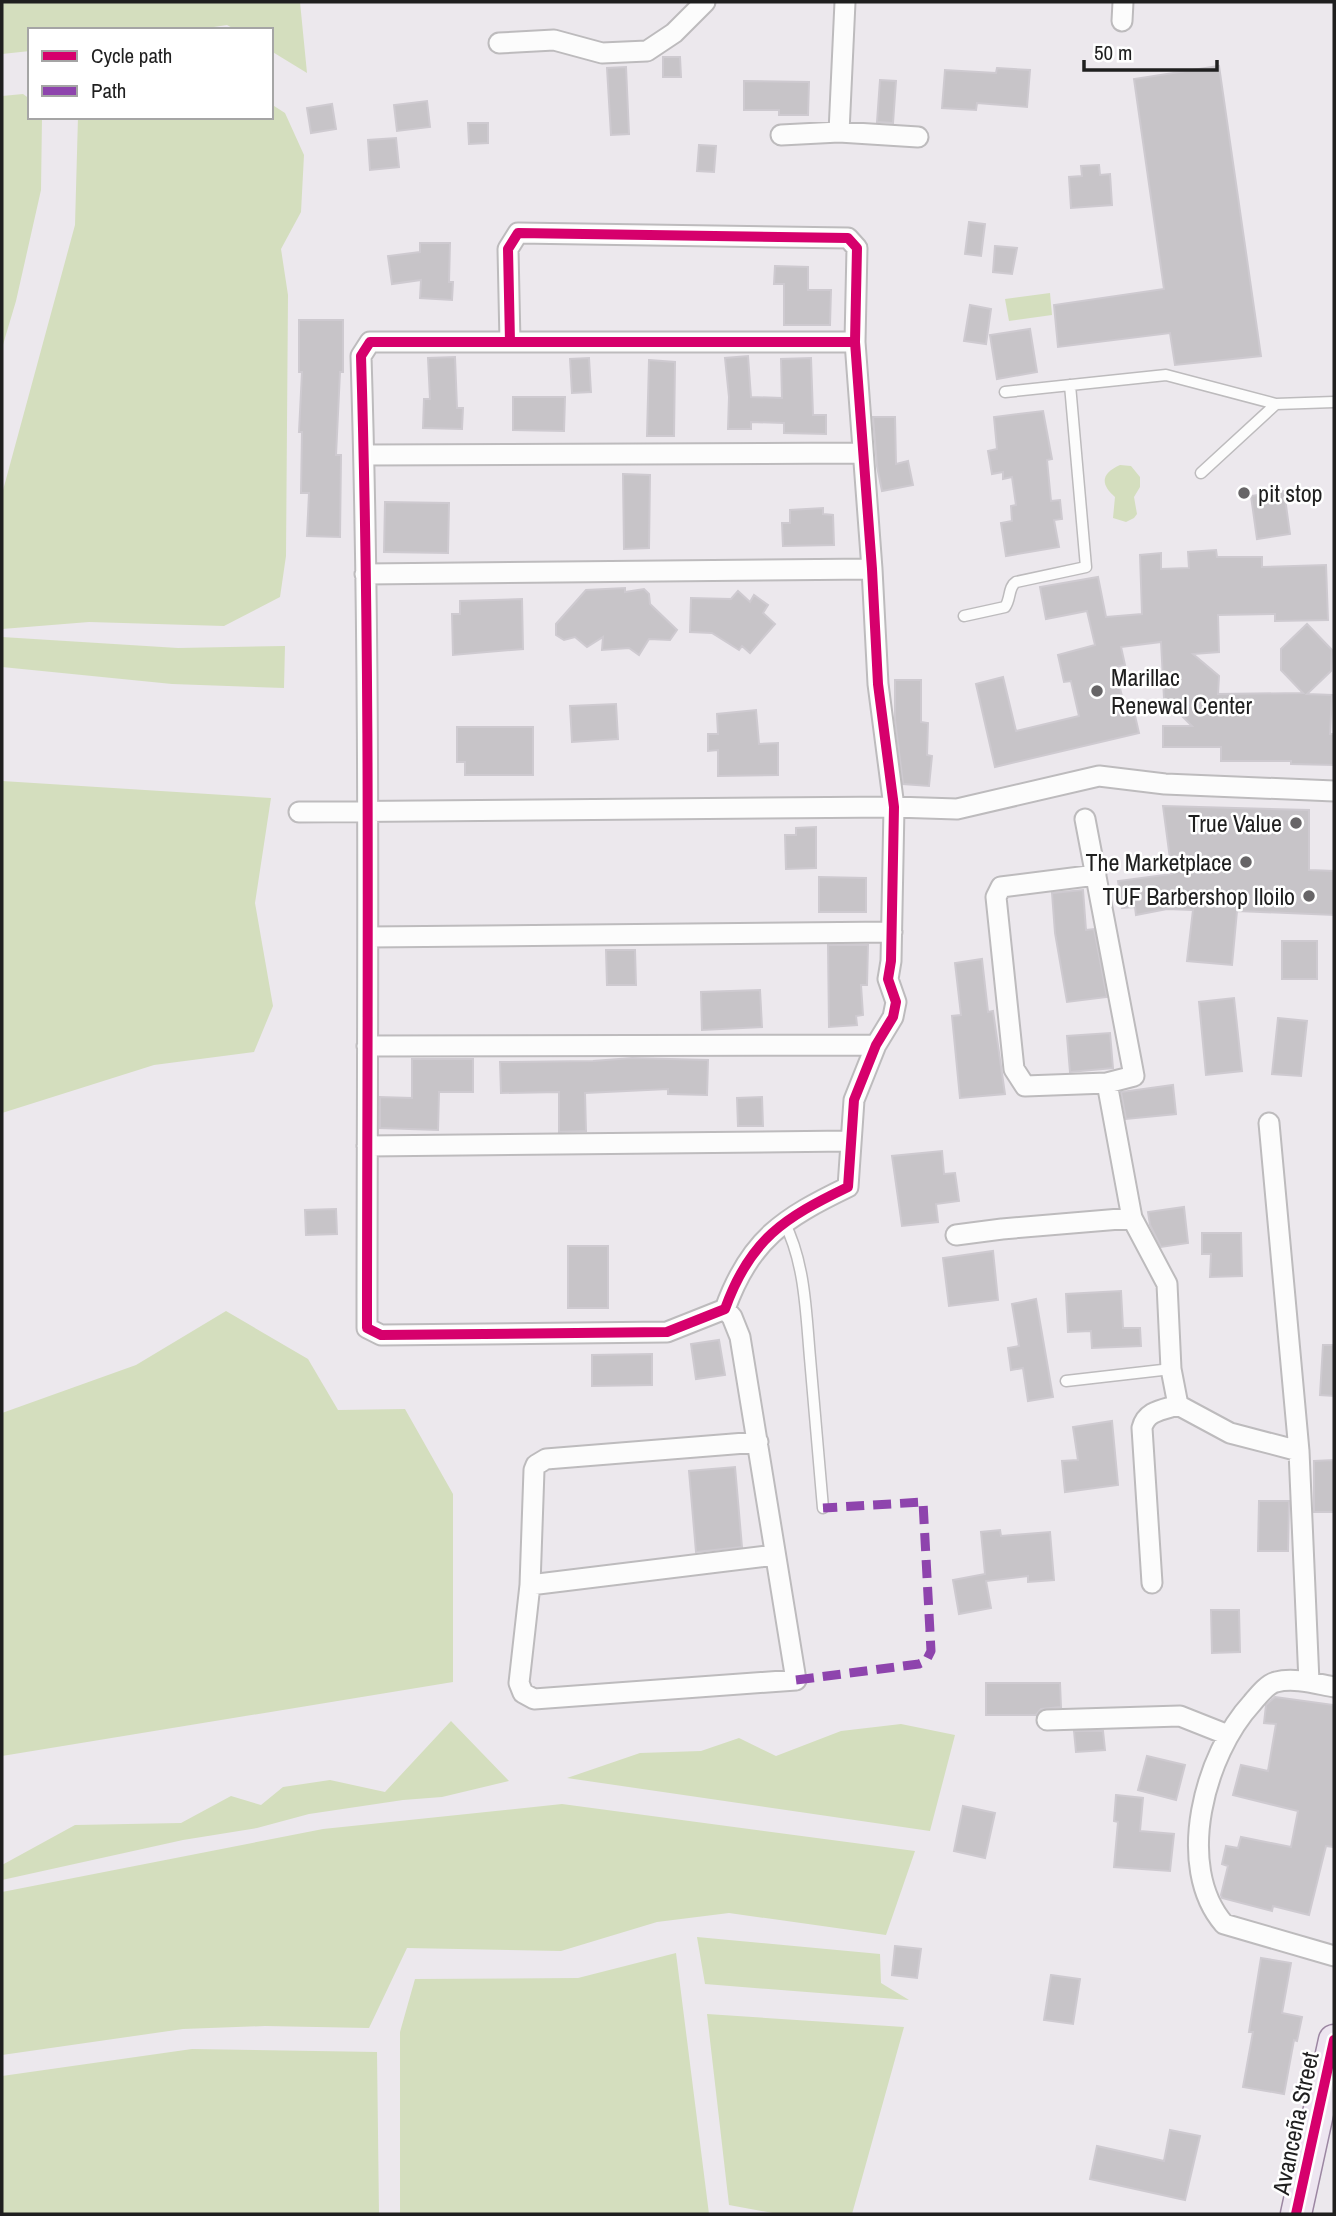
<svg xmlns="http://www.w3.org/2000/svg" width="1336" height="2216" font-family="'Archivo Narrow',sans-serif">
	<style>
		.water { fill: #d4debe }
		.building { fill: #c7c4c8; stroke: #cecad0; stroke-width: 2 }
		.lines { fill: none; stroke-linecap: round; stroke-linejoin: round }
		.service-casing { stroke: #bdbbbd; stroke-width: 13 }
		.minor-casing { stroke: #bdbbbd; stroke-width: 23 }
		.primary-casing { stroke: #9c86a2; stroke-width: 33 }
		.service { stroke: #fcfcfc; stroke-width: 10 }
		.minor { stroke: #fcfcfc; stroke-width: 19 }
		.primary { stroke: #ede5f0; stroke-width: 30 }
		.quiet { stroke: #8e44ad; stroke-width: 9; stroke-dasharray: 18 9; stroke-linecap: butt }
		.cycleway-casing { stroke: #fff; stroke-width: 15 }
		.cycleway { stroke: #d6006c; stroke-width: 10 }
		.poi-dot { fill: #676567; stroke: #fff; stroke-width: 2.5 }
		.labels { text-anchor: middle; dominant-baseline: central; stroke-width: 5; stroke-linejoin: round; paint-order: stroke }
		.poi-label { font-size: 24px; fill: #1f1f1f; stroke: #fff; text-anchor: end }
		.street-label { font-size: 24px; fill: #1f1f1f; stroke: #fff }
	</style>
	<rect width="100%" height="100%" fill="#ece8ed"/>
	<path class="water" d="M 2,2 L 300,2 L 307,73 L 271,51 L 271,30 L 236,30 L 227,25 L 194,30 L 30,30 L 30,51 L 2,54 Z
		M 23,94 L 30,99 L 30,117 L 42,117 L 41,190 L 16,301 L 2,348 L 2,96 Z
		M 271,104 L 285,113 L 304,155 L 301,212 L 281,249 L 288,295 L 286,556 L 280,597 L 224,626 L 89,622 L 2,629 L 2,494 L 75,225 L 78,117 L 271,117 Z
		M 1050,293 L 1052,315 L 1009,321 L 1005,299 Z
		M 1120,465 L 1131,466 L 1140,477 L 1140,487 L 1134,497 L 1137,514 L 1134,518 L 1126,522 L 1113,518 L 1115,497 C 1101,485 1100,474 1120,465 Z
		M 2,637 L 178,648 L 285,646 L 284,688 L 172,684 L 2,667 Z
		M 2,781 L 271,798 L 255,903 L 273,1006 L 254,1052 L 154,1065 L 2,1113 Z
		M 226,1311 L 308,1359 L 338,1410 L 405,1409 L 453,1494 L 453,1682 L 2,1756 L 2,1413 L 136,1365 Z
		M 451,1721 L 509,1781 L 442,1797 L 403,1800 L 309,1814 L 257,1828 L 183,1840 L 2,1880 L 2,1865 L 75,1825 L 181,1823 L 231,1796 L 261,1805 L 283,1787 L 330,1780 L 385,1792 Z
		M 901,1724 L 955,1735 L 930,1831 L 567,1778 L 640,1753 L 701,1751 L 739,1738 L 776,1756 L 841,1731 Z
		M 562,1804 L 915,1851 L 886,1935 L 729,1913 L 657,1922 L 561,1951 L 407,1948 L 369,2028 L 265,2026 L 183,2029 L 2,2055 L 2,1892 L 323,1829 Z
		M 697,1937 L 880,1954 L 881,1983 L 909,2000 L 705,1984 Z
		M 676,1953 L 709,2214 L 400,2214 L 400,2032 L 415,1979 L 578,1978 Z
		M 707,2014 L 904,2027 L 852,2214 L 778,2214 L 729,2205 Z
		M 192,2049 L 377,2052 L 379,2214 L 2,2214 L 2,2076 Z"/>
	<path class="building" d="M 663,57 L 680,57 L 681,77 L 663,77 Z
		M 1219,66 L 1261,356 L 1175,365 L 1170,333 L 1058,347 L 1054,305 L 1164,289 L 1134,79 Z
		M 626,67 L 629,134 L 611,135 L 607,68 Z
		M 997,68 L 1030,70 L 1027,107 L 977,103 L 976,110 L 942,108 L 945,70 L 996,73 Z
		M 880,80 L 896,81 L 893,123 L 877,122 Z
		M 744,81 L 809,82 L 808,115 L 779,115 L 779,110 L 744,110 Z
		M 427,101 L 430,127 L 397,131 L 394,105 Z
		M 332,104 L 336,129 L 311,133 L 307,108 Z
		M 468,123 L 488,123 L 488,143 L 469,144 Z
		M 396,138 L 399,167 L 370,170 L 368,140 Z
		M 699,145 L 716,146 L 714,172 L 697,171 Z
		M 1099,165 L 1100,175 L 1110,174 L 1112,205 L 1071,208 L 1069,177 L 1082,176 L 1081,166 Z
		M 969,222 L 985,224 L 981,256 L 965,254 Z
		M 420,243 L 450,243 L 449,282 L 453,282 L 452,300 L 420,298 L 421,280 L 392,284 L 388,256 L 420,252 Z
		M 995,246 L 1017,248 L 1012,274 L 993,272 Z
		M 775,266 L 808,267 L 808,290 L 831,290 L 830,325 L 784,325 L 784,284 L 774,284 Z
		M 970,305 L 991,309 L 986,344 L 964,341 Z
		M 299,320 L 343,320 L 343,372 L 340,372 L 336,455 L 341,455 L 340,537 L 307,536 L 309,493 L 301,493 L 302,432 L 299,432 L 302,372 L 299,372 Z
		M 1030,329 L 1037,372 L 997,379 L 990,335 Z
		M 748,356 L 751,397 L 782,398 L 781,359 L 811,358 L 813,415 L 826,415 L 826,434 L 784,433 L 784,423 L 751,422 L 751,429 L 728,429 L 729,397 L 725,358 Z
		M 455,357 L 457,408 L 463,408 L 462,429 L 423,428 L 424,399 L 430,399 L 428,358 Z
		M 589,358 L 591,392 L 572,393 L 570,359 Z
		M 649,360 L 675,362 L 674,436 L 647,436 Z
		M 513,397 L 565,397 L 564,431 L 513,430 Z
		M 1043,411 L 1052,459 L 1047,460 L 1051,501 L 1060,500 L 1062,519 L 1054,520 L 1059,547 L 1006,556 L 1001,523 L 1012,521 L 1011,506 L 1016,505 L 1012,477 L 1003,479 L 1003,472 L 992,474 L 988,451 L 997,449 L 994,417 Z
		M 873,417 L 895,417 L 896,464 L 908,461 L 913,485 L 882,491 L 877,466 Z
		M 623,474 L 650,475 L 649,548 L 624,549 Z
		M 1284,491 L 1290,534 L 1257,539 L 1251,496 Z
		M 385,502 L 449,503 L 448,553 L 384,552 Z
		M 823,508 L 823,514 L 833,515 L 834,545 L 783,546 L 782,523 L 790,523 L 790,510 Z
		M 1216,550 L 1217,557 L 1262,557 L 1262,567 L 1326,565 L 1328,620 L 1275,621 L 1275,614 L 1218,615 L 1219,652 L 1193,654 L 1219,676 L 1218,694 L 1303,693 L 1281,670 L 1281,649 L 1307,624 L 1332,650 L 1331,671 L 1307,694 L 1332,695 L 1330,734 L 1334,734 L 1334,765 L 1291,764 L 1291,761 L 1221,761 L 1221,747 L 1163,747 L 1163,726 L 1192,726 L 1164,698 L 1161,642 L 1121,647 L 1125,665 L 1115,667 L 1125,709 L 1133,707 L 1139,733 L 995,767 L 976,684 L 1003,677 L 1016,731 L 1079,716 L 1071,681 L 1064,682 L 1058,655 L 1095,645 L 1087,611 L 1046,619 L 1040,587 L 1098,577 L 1106,617 L 1142,614 L 1140,555 L 1161,553 L 1161,569 L 1189,568 L 1188,552 Z
		M 625,588 L 625,592 L 644,589 L 649,594 L 650,604 L 677,630 L 670,640 L 649,639 L 639,655 L 629,648 L 602,650 L 603,637 L 587,647 L 575,637 L 564,640 L 556,635 L 556,624 L 586,590 Z
		M 738,591 L 750,602 L 754,595 L 768,605 L 763,613 L 775,624 L 750,653 L 742,646 L 739,650 L 712,633 L 690,632 L 691,598 L 731,599 Z
		M 522,599 L 523,649 L 453,655 L 452,614 L 460,614 L 460,601 Z
		M 895,680 L 921,680 L 921,722 L 928,723 L 927,755 L 932,756 L 929,786 L 903,784 L 895,720 Z
		M 616,704 L 618,739 L 572,742 L 570,706 Z
		M 756,710 L 759,744 L 778,743 L 778,775 L 718,776 L 718,750 L 708,751 L 708,734 L 718,734 L 717,714 Z
		M 457,727 L 533,727 L 533,775 L 465,775 L 465,762 L 457,762 Z
		M 1163,806 L 1309,810 L 1309,870 L 1334,871 L 1334,915 L 1237,911 L 1232,965 L 1187,961 L 1193,910 L 1167,909 L 1136,915 L 1135,907 L 1122,908 L 1118,881 L 1172,874 Z
		M 816,827 L 816,868 L 786,869 L 785,835 L 796,835 L 796,828 Z
		M 819,877 L 866,878 L 866,912 L 819,912 Z
		M 1083,890 L 1086,930 L 1094,929 L 1107,997 L 1067,1002 L 1055,933 L 1052,893 Z
		M 1282,941 L 1317,941 L 1317,979 L 1282,979 Z
		M 828,945 L 868,945 L 867,985 L 861,985 L 863,1015 L 856,1016 L 857,1025 L 829,1027 Z
		M 606,950 L 635,950 L 636,985 L 607,985 Z
		M 982,959 L 988,1012 L 993,1011 L 1005,1094 L 960,1098 L 952,1016 L 961,1015 L 955,963 Z
		M 760,990 L 762,1027 L 702,1030 L 701,992 Z
		M 1234,998 L 1242,1071 L 1206,1075 L 1199,1002 Z
		M 1278,1018 L 1307,1021 L 1301,1076 L 1272,1074 Z
		M 1110,1033 L 1113,1068 L 1070,1072 L 1067,1036 Z
		M 632,1058 L 708,1060 L 707,1095 L 668,1094 L 668,1089 L 585,1093 L 586,1131 L 559,1132 L 559,1092 L 501,1093 L 500,1062 L 593,1061 Z
		M 412,1059 L 473,1059 L 473,1092 L 439,1092 L 438,1130 L 380,1128 L 380,1097 L 412,1098 Z
		M 1173,1085 L 1176,1114 L 1126,1119 L 1121,1092 Z
		M 762,1097 L 763,1126 L 738,1126 L 737,1098 Z
		M 942,1151 L 944,1174 L 955,1173 L 959,1201 L 936,1204 L 938,1222 L 902,1226 L 892,1156 Z
		M 1184,1207 L 1188,1243 L 1161,1247 L 1150,1225 L 1148,1212 Z
		M 336,1209 L 337,1234 L 306,1235 L 305,1210 Z
		M 1202,1233 L 1241,1233 L 1242,1276 L 1210,1277 L 1211,1254 L 1202,1254 Z
		M 568,1246 L 608,1246 L 608,1308 L 568,1308 Z
		M 993,1251 L 998,1300 L 949,1306 L 943,1258 Z
		M 1121,1291 L 1123,1328 L 1140,1328 L 1141,1346 L 1092,1348 L 1091,1331 L 1068,1332 L 1066,1294 Z
		M 1036,1299 L 1053,1397 L 1028,1401 L 1023,1368 L 1011,1370 L 1008,1348 L 1019,1346 L 1012,1304 Z
		M 719,1340 L 725,1375 L 696,1379 L 691,1344 Z
		M 1323,1345 L 1334,1345 L 1334,1396 L 1320,1395 Z
		M 652,1354 L 652,1385 L 592,1386 L 592,1355 Z
		M 1112,1421 L 1118,1485 L 1065,1492 L 1062,1461 L 1078,1460 L 1073,1427 Z
		M 1334,1460 L 1334,1512 L 1314,1512 L 1314,1461 Z
		M 735,1467 L 742,1547 L 696,1552 L 689,1471 Z
		M 1259,1501 L 1289,1501 L 1288,1551 L 1258,1551 Z
		M 1000,1530 L 1001,1536 L 1050,1532 L 1054,1580 L 1028,1582 L 1028,1576 L 986,1581 L 991,1608 L 959,1614 L 953,1580 L 985,1574 L 981,1532 Z
		M 1211,1610 L 1239,1610 L 1240,1652 L 1212,1653 Z
		M 986,1683 L 1060,1683 L 1061,1707 L 1041,1709 L 1036,1715 L 986,1715 Z
		M 1275,1697 L 1334,1705 L 1334,1847 L 1326,1846 L 1309,1915 L 1273,1906 L 1272,1911 L 1222,1898 L 1221,1895 L 1228,1866 L 1222,1864 L 1226,1846 L 1238,1848 L 1241,1837 L 1291,1847 L 1298,1811 L 1233,1795 L 1241,1765 L 1268,1771 L 1276,1724 L 1264,1723 L 1266,1705 Z
		M 1074,1731 L 1103,1731 L 1105,1750 L 1076,1752 Z
		M 1147,1756 L 1185,1765 L 1176,1800 L 1138,1790 Z
		M 1116,1795 L 1143,1798 L 1140,1831 L 1174,1834 L 1170,1871 L 1114,1867 L 1118,1822 L 1114,1821 Z
		M 963,1806 L 995,1813 L 985,1858 L 954,1851 Z
		M 895,1946 L 921,1949 L 917,1978 L 892,1975 Z
		M 1261,1958 L 1291,1963 L 1282,2013 L 1302,2017 L 1297,2041 L 1294,2040 L 1284,2094 L 1243,2087 L 1253,2032 L 1249,2032 Z
		M 1051,1975 L 1080,1979 L 1073,2024 L 1044,2020 Z
		M 1170,2130 L 1200,2136 L 1185,2200 L 1090,2179 L 1097,2146 L 1164,2161 Z"/>
	<g class="lines">
		<g class="service-casing">
			<path id="service" d="M 1005,392 L 1166,375 L 1276,404 L 1334,402
				M 1201,473 L 1276,404
				M 964,616 L 1005,607 C 1011,599 1008,587 1016,582 L 1086,567 L 1070,385
				M 784,1222 C 805,1262 806,1313 810,1358 C 814,1408 819,1458 823,1508
				M 1066,1381 L 1171,1369"/>
		</g>
		<g class="minor-casing">
			<path id="minor" d="M 1122,21 L 1123,2
				M 499,43 L 554,40 L 602,53 L 647,51 L 674,33 L 705,2
				M 839,132 L 845,2
				M 781,135 L 839,132 L 918,137
				M 510,342 L 508,249 L 518,233 L 848,238 L 857,248 L 855,342 L 872,569 L 878,684 L 894,807 L 891,961 L 888,979 L 896,1002 L 893,1017 L 876,1045 L 854,1100 L 848,1187 C 784,1218 750,1239 725,1309 L 667,1332 L 381,1335 L 367,1328 C 367,1004 371,679 361,356 L 370,342 L 855,342
				M 364,455 L 863,453
				M 365,574 L 872,569
				M 299,812 L 894,807 L 957,809 L 1099,776 L 1165,784 L 1334,791
				M 1085,819 L 1131,1060 L 1134,1076 L 1107,1083 L 1025,1086 L 1014,1069 L 996,897 L 1001,887 L 1096,875
				M 368,937 L 892,932
				M 367,1046 L 876,1045
				M 1107,1083 L 1132,1218 L 1167,1284 L 1171,1369 L 1178,1405 L 1230,1433 L 1299,1451
				M 1269,1123 L 1299,1451 L 1309,1682
				M 367,1146 L 850,1141
				M 956,1235 L 1002,1229 L 1132,1218
				M 725,1309 L 732,1317 L 740,1337 L 796,1680 L 534,1699 L 523,1693 L 519,1683 L 530,1585 L 534,1470 L 536,1465 L 546,1459 L 758,1442
				M 1152,1583 L 1142,1428 C 1146,1411 1162,1410 1178,1405
				M 530,1585 L 775,1555
				M 1334,1687 C 1317,1684 1294,1677 1276,1682 C 1267,1684 1258,1696 1252,1703 C 1205,1754 1174,1866 1224,1924 L 1334,1956
				M 1047,1720 L 1180,1716 L 1228,1735"/>
		</g>
		<g class="primary-casing">
			<path id="primary" d="M 1296,2214 L 1334,2040"/>
		</g>
		<use href="#service" class="service"/>
		<use href="#minor" class="minor"/>
		<use href="#primary" class="primary"/>
		<path class="quiet" d="M 796,1680 L 919,1664 L 926,1661 L 931,1651 L 923,1502 L 823,1508"/>
		<g class="cycleway-casing">
			<path id="cycleway" d="M 510,342 L 508,249 L 518,233 L 848,238 L 857,248 L 855,342 L 872,569 L 878,684 L 894,807 L 891,961 L 888,979 L 896,1002 L 893,1017 L 876,1045 L 854,1100 L 848,1187 C 784,1218 750,1239 725,1309 L 667,1332 L 381,1335 L 367,1328 C 367,1004 371,679 361,356 L 370,342 L 855,342
				M 1296,2214 L 1334,2040"/>
		</g>
		<use href="#cycleway" class="cycleway"/>
	</g>
	<g class="poi-dot">
		<circle cx="1244" cy="493" r="7"/>
		<circle cx="1097" cy="691" r="7"/>
		<circle cx="1296" cy="823" r="7"/>
		<circle cx="1246" cy="862" r="7"/>
		<circle cx="1309" cy="896" r="7"/>
	</g>
	<g class="labels">
		<g class="poi-label">
			<text x="1258" y="493" text-anchor="start">pit stop</text>
			<text x="1111" y="677" text-anchor="start">Marillac<tspan x="1111" dy="28">Renewal Center</tspan></text>
			<text x="1282" y="823">True Value</text>
			<text x="1232" y="862">The Marketplace</text>
			<text x="1295" y="896">TUF Barbershop Iloilo</text>
		</g>
		<g class="street-label">
			<text transform="translate(1295 2123) rotate(-78)">Avanceña Street</text>
		</g>
	</g>
	<rect width="1336" height="2216" fill="none" stroke="#1f1f1f" stroke-width="7"/>
	<rect x="28" y="28" width="245" height="91" fill="#ffffff" stroke="#a5a5a5" stroke-width="2"/>
	<rect x="42" y="51" width="35" height="10" fill="#d6006c" stroke="#a5a5a5" stroke-width="2"/>
	<text x="91" y="63" font-size="21" fill="#1f1f1f">Cycle path</text>
	<rect x="42" y="86" width="35" height="10" fill="#8e44ad" stroke="#a5a5a5" stroke-width="2"/>
	<text x="91" y="98" font-size="21" fill="#1f1f1f">Path</text>
	<path d="M1084 60v10h133v-10" fill="none" stroke="#1f1f1f" stroke-width="3.5"/>
	<text x="1094" y="60" font-size="21" fill="#1f1f1f" stroke="#ffffff" stroke-width="5" paint-order="stroke">50 m</text>
</svg>
